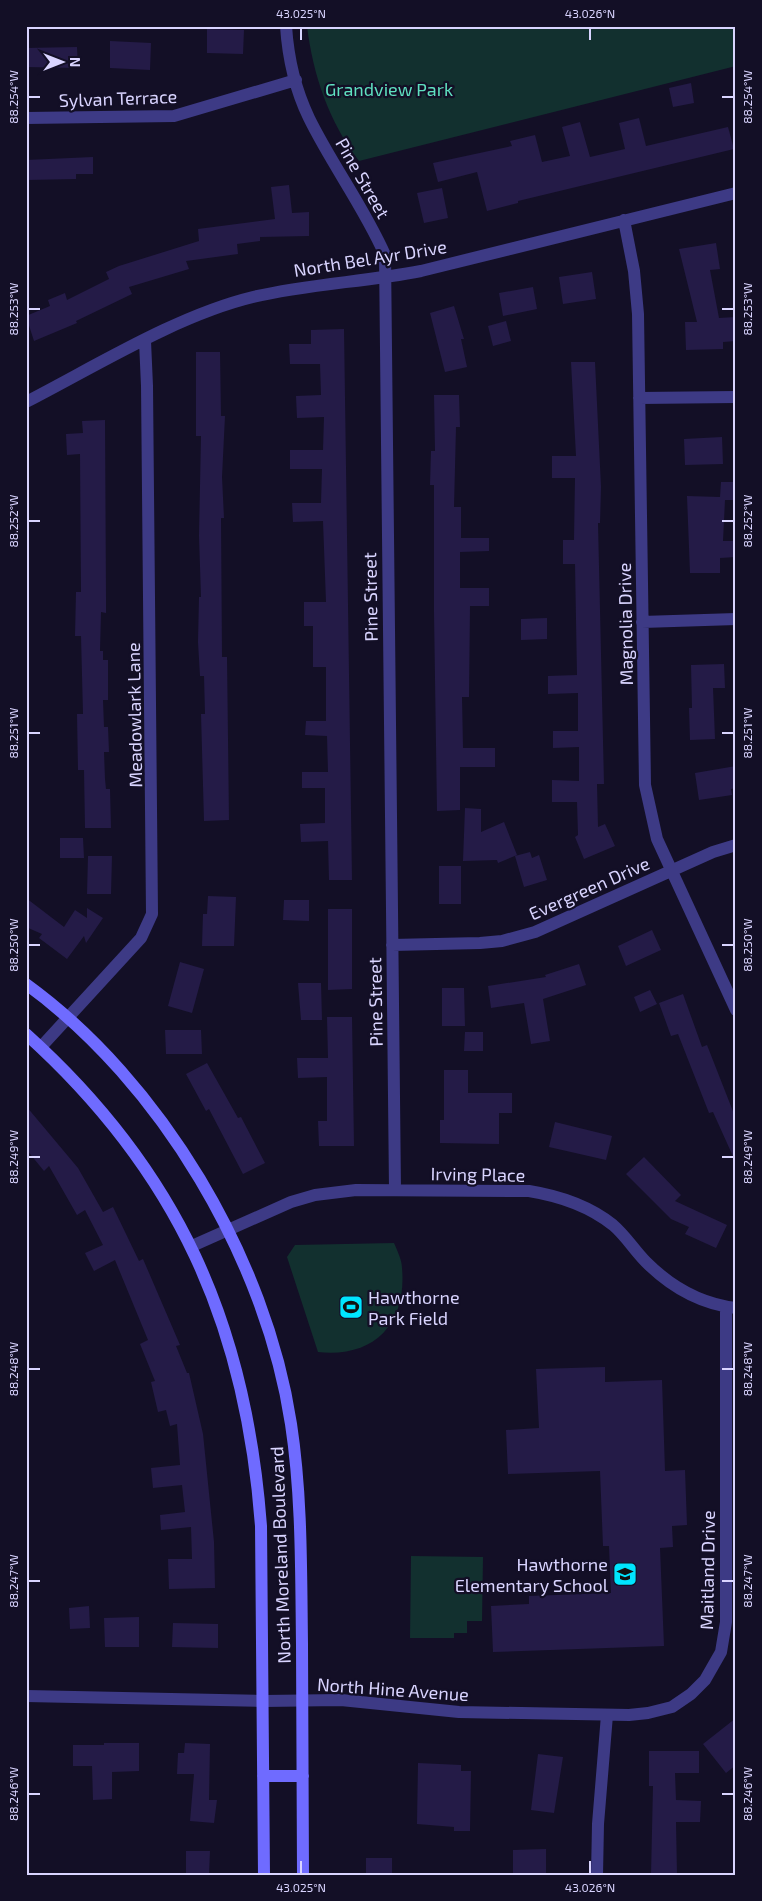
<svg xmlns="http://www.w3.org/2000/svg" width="762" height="1901" font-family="'Exo 2',sans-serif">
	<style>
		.green { fill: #12302f }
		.building { fill: #241b47 }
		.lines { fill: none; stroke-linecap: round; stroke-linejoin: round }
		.street { stroke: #3d3a85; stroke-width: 12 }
		.secondary { stroke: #6f6bff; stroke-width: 12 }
		.ticks { fill: none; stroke: #d9d4ff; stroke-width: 2 }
		.labels { text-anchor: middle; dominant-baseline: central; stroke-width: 4.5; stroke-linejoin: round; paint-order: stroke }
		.park-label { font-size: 18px; fill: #5fe0c0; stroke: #130f26 }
		.street-label { font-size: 18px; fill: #d9d4ff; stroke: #130f26 }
		.poi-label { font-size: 18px; fill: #d9d4ff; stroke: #130f26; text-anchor: start }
		.neatline { fill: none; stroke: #d9d4ff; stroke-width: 2 }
		.ticks-label { font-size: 12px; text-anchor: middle; fill: #d9d4ff }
	</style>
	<rect width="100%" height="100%" fill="#130f26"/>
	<path class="green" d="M 307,26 L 736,26 L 736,66 L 359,161 C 329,122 313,75 307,26 Z
		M 394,1243 C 397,1250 402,1260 402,1268 C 407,1324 374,1358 318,1352 L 287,1257 L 295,1245 Z
		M 411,1556 L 483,1557 L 482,1621 L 467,1621 L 467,1633 L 454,1633 L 454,1638 L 410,1638 Z"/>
	<path class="building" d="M 207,29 L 244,30 L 243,54 L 207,53 Z
		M 110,41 L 151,43 L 150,70 L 110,68 Z
		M 77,47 L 78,68 L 26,67 L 26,48 Z
		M 691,83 L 694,103 L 673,107 L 669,88 Z
		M 639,118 L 646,146 L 728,127 L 734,149 L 518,201 L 518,203 L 487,211 L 477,172 L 438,182 L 433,163 L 512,146 L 510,141 L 535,135 L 542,162 L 570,156 L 562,127 L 580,122 L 590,157 L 625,149 L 619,123 Z
		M 93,157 L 93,174 L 76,174 L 76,179 L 26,180 L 26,160 Z
		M 289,185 L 292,213 L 309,212 L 309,236 L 260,237 L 260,241 L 237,244 L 238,254 L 186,261 L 189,269 L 129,287 L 132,294 L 76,321 L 77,323 L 34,341 L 26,316 L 50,306 L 48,300 L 65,293 L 67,300 L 109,279 L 106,272 L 119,266 L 199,241 L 198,229 L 275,219 L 271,187 Z
		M 442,188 L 448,218 L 424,223 L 417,193 Z
		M 716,243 L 720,269 L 710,270 L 719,318 L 736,317 L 736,341 L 723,342 L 723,349 L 686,350 L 685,322 L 697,322 L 679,249 Z
		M 592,272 L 596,299 L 563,304 L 559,277 Z
		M 533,287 L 537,309 L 503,316 L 499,293 Z
		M 454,306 L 464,339 L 461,339 L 467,367 L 445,372 L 430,313 Z
		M 506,321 L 511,341 L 493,346 L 488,326 Z
		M 344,329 L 352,880 L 329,880 L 328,841 L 301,842 L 300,824 L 325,823 L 325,788 L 302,788 L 302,772 L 328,772 L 327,736 L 305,735 L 306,721 L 326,721 L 326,667 L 313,667 L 313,626 L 304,626 L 304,602 L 326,602 L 323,521 L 293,522 L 292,503 L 321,503 L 322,469 L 290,469 L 290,450 L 323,450 L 324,417 L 297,418 L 296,396 L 321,395 L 320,364 L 290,364 L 289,344 L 311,344 L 311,330 Z
		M 196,352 L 220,352 L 221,416 L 225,416 L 222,477 L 224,518 L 221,518 L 222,657 L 227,657 L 229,820 L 204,821 L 201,714 L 205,714 L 204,676 L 200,676 L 198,642 L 199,597 L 201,597 L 199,536 L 201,436 L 196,436 Z
		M 571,362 L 595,362 L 601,487 L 600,523 L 598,523 L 604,784 L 597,784 L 598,827 L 605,824 L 615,846 L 584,859 L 575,837 L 578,835 L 577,802 L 552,802 L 552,780 L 579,781 L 579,747 L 553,748 L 553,731 L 578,731 L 578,693 L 548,694 L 548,676 L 577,675 L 575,564 L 563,564 L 563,540 L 574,540 L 575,478 L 552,478 L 552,456 L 576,456 Z
		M 434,395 L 459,395 L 460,427 L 456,427 L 454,507 L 461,507 L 461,538 L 489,538 L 489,551 L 460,552 L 460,588 L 489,588 L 489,606 L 470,606 L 469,697 L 462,697 L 463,748 L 495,748 L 495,767 L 460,767 L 460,810 L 437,811 L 434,612 L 434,485 L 430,485 L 431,451 L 435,451 Z
		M 105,420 L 106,597 L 106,613 L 101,612 L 100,651 L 103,651 L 103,660 L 108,660 L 108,700 L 103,700 L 104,727 L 108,727 L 109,752 L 104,752 L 105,779 L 106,789 L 110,789 L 111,828 L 85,828 L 84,770 L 78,770 L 77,714 L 83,714 L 81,636 L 75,636 L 76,592 L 81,592 L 80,454 L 67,455 L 66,434 L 83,433 L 82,421 Z
		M 722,437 L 723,464 L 685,465 L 684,439 Z
		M 721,482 L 736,482 L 736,500 L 725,500 L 723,541 L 736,541 L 736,557 L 720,558 L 720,573 L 690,573 L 687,496 L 720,497 Z
		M 547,618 L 547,639 L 521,640 L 521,619 Z
		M 724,664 L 725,688 L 713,688 L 715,739 L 690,740 L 689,708 L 692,708 L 691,665 Z
		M 736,766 L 736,788 L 731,789 L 732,795 L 699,800 L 695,773 Z
		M 465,808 L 481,809 L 481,832 L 504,822 L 517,855 L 498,863 L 497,860 L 463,861 Z
		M 60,838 L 83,838 L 84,858 L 60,858 Z
		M 530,852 L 532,858 L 539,855 L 547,880 L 524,887 L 515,856 Z
		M 88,856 L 112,856 L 111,894 L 87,894 Z
		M 439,866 L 461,866 L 461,904 L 439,904 Z
		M 208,896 L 236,897 L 234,946 L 202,946 L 203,914 L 207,914 Z
		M 26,898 L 64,927 L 75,910 L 87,918 L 87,908 L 103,918 L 86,943 L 84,936 L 67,959 L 39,938 L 42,934 L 26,927 Z
		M 284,900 L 309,900 L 309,921 L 283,920 Z
		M 328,909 L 352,909 L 352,989 L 328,990 Z
		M 652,930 L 661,950 L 626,966 L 618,946 Z
		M 180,962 L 204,969 L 192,1013 L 168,1006 Z
		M 579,964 L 586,985 L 543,999 L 550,1041 L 531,1044 L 524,1003 L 491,1008 L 488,986 L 546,977 L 545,975 Z
		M 298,983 L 321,983 L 322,1020 L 301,1020 Z
		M 442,988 L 464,988 L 465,1026 L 442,1026 Z
		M 650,990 L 657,1004 L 640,1012 L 634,997 Z
		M 683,994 L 702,1047 L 707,1045 L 736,1119 L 736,1163 L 713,1112 L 709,1113 L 678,1034 L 671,1036 L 659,1003 Z
		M 327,1017 L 352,1017 L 354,1146 L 319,1146 L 318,1121 L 327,1121 L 327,1077 L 298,1078 L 297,1058 L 328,1058 Z
		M 165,1030 L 201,1030 L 202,1054 L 166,1054 Z
		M 465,1032 L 483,1032 L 483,1051 L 464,1051 Z
		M 207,1063 L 238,1118 L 241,1117 L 265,1163 L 243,1174 L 209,1109 L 206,1111 L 186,1074 Z
		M 444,1070 L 468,1070 L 468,1093 L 512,1093 L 512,1113 L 499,1113 L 499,1144 L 440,1143 L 440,1120 L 444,1120 Z
		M 26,1106 L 78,1168 L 103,1212 L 113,1207 L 139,1261 L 143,1259 L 180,1345 L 176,1346 L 187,1373 L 189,1373 L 203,1434 L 214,1542 L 215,1588 L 169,1589 L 168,1559 L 192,1559 L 191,1527 L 161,1530 L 160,1515 L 185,1512 L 182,1485 L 153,1488 L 151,1468 L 180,1465 L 177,1424 L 170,1426 L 166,1410 L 158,1412 L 151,1382 L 155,1381 L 140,1344 L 148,1340 L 115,1260 L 94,1271 L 85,1253 L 103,1245 L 85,1210 L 77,1215 L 49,1166 L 44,1171 L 26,1149 Z
		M 555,1122 L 612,1136 L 606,1160 L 549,1147 Z
		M 644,1157 L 681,1195 L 675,1201 L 727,1225 L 716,1248 L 685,1234 L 689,1227 L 671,1219 L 626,1174 Z
		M 605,1367 L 605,1382 L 662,1380 L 665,1471 L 685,1470 L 687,1525 L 672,1526 L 673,1547 L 660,1548 L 664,1646 L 493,1652 L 491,1606 L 529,1604 L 529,1596 L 611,1593 L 609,1546 L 603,1546 L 600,1471 L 508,1474 L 506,1430 L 539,1428 L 536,1369 Z
		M 89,1606 L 90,1628 L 70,1629 L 69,1608 Z
		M 139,1617 L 139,1647 L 105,1647 L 104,1618 Z
		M 173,1623 L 218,1624 L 218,1648 L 172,1647 Z
		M 736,1718 L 736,1765 L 726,1773 L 703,1744 Z
		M 104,1743 L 139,1743 L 139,1771 L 112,1772 L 112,1799 L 93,1800 L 92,1766 L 73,1766 L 73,1745 L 104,1745 Z
		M 185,1743 L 210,1744 L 209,1800 L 217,1800 L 214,1823 L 190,1821 L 194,1774 L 177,1774 L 178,1753 L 184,1753 Z
		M 649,1751 L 699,1751 L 699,1773 L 675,1773 L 676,1800 L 701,1801 L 700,1822 L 676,1822 L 677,1875 L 651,1875 L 653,1786 L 649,1786 Z
		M 538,1754 L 563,1757 L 554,1813 L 531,1810 Z
		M 418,1763 L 461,1765 L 461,1771 L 471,1771 L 470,1831 L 454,1831 L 454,1827 L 417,1824 Z
		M 546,1849 L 546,1875 L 513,1874 L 513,1850 Z
		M 186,1851 L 210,1851 L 209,1875 L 186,1875 Z
		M 366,1858 L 392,1858 L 392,1875 L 366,1875 Z"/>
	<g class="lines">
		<path class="street" d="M 286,26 C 288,57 296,91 309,118 C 332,165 364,207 385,255 L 395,1190
			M 26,118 L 174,116 L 296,80
			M 624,220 L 634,271 L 638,314 L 645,785 L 657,839 L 736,1010
			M 639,398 L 736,397
			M 26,402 C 96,366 178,315 253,297 C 308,284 365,282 421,271 L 736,193
			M 642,622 L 736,619
			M 392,945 L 480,943 L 502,941 L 535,932 L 713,852 L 736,845
			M 41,1047 L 141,938 L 152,914 L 147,386 L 145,341
			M 192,1246 L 291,1202 L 315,1195 L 356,1190 L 529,1191 C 560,1196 588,1205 613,1225 C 626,1236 634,1250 646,1262 C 671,1287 701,1304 736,1308
			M 26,1696 L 263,1701 L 341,1700 L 459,1712 L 629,1715 L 648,1713 L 672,1707 L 691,1694 L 705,1680 L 721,1652 L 726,1622 L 726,1307
			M 597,1875 L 598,1824 L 607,1715"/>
		<path class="secondary" d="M 26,984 C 161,1082 266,1259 291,1424 C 302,1496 301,1571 302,1644 C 302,1721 303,1798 303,1875
			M 26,1034 C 178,1171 246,1324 261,1526 L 264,1875
			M 263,1776 L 303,1776"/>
	</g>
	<path class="ticks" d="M 301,28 L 301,40M 590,28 L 590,40M 28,97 L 40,97M 722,97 L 734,97M 28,309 L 40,309M 722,309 L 734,309M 28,521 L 40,521M 722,521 L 734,521M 28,733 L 40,733M 722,733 L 734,733M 28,945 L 40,945M 722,945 L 734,945M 28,1157 L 40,1157M 722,1157 L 734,1157M 28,1369 L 40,1369M 722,1369 L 734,1369M 28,1581 L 40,1581M 722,1581 L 734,1581M 28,1794 L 40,1794M 722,1794 L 734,1794M 301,1861 L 301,1874M 590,1861 L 590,1874"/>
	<defs>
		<g id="stadium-square" transform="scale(1.25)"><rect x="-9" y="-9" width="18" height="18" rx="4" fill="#00e5ff" stroke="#130f26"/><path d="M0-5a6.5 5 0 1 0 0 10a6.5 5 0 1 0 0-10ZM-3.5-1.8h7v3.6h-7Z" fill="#111"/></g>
		<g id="school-square" transform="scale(1.25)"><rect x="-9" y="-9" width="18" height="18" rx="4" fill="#00e5ff" stroke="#130f26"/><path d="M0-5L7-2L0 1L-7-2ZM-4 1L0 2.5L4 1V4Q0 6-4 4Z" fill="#111"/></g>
	</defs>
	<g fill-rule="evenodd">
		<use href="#stadium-square" x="351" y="1307"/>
		<use href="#school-square" x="625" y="1574"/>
	</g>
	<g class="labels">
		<g class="park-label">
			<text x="389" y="89">Grandview Park</text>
		</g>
		<g class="street-label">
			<text transform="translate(118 98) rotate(-2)">Sylvan Terrace</text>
			<text transform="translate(363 178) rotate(60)">Pine Street</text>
			<text transform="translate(370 258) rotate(-9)">North Bel Ayr Drive</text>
			<text transform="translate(370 597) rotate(-91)">Pine Street</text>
			<text transform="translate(625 624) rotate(-91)">Magnolia Drive</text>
			<text transform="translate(134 715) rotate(-91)">Meadowlark Lane</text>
			<text transform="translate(589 888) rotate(-24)">Evergreen Drive</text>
			<text transform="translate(375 1002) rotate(-91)">Pine Street</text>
			<text transform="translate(478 1174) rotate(1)">Irving Place</text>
			<text transform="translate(280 1555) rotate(-92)">North Moreland Boulevard</text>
			<text transform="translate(707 1570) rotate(-89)">Maitland Drive</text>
			<text transform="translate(393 1689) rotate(4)">North Hine Avenue</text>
		</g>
		<g class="poi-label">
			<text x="368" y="1297">Hawthorne<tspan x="368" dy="21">Park Field</tspan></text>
			<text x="608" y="1564" text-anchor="end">Hawthorne<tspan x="608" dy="21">Elementary School</tspan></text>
		</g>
	</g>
	<rect width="762" height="1901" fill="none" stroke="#130f26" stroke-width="55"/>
	<g transform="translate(62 62) rotate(90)" stroke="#130f26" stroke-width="4" paint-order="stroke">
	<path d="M0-4L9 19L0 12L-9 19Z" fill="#d9d4ff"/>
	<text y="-8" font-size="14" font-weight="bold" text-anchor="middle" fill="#d9d4ff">N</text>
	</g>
	<rect x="28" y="28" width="706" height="1846" class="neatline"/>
	<g class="ticks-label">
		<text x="301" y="18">43.025°N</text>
		<text x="590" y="18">43.026°N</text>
		<text transform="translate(748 97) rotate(-90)" y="4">88.254°W</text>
		<text transform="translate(14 97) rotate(-90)" y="4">88.254°W</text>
		<text transform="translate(748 309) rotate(-90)" y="4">88.253°W</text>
		<text transform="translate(14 309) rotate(-90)" y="4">88.253°W</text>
		<text transform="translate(14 521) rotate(-90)" y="4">88.252°W</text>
		<text transform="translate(748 521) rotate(-90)" y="4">88.252°W</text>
		<text transform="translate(14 733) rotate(-90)" y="4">88.251°W</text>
		<text transform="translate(748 733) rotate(-90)" y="4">88.251°W</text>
		<text transform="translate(748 945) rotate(-90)" y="4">88.250°W</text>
		<text transform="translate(14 945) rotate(-90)" y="4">88.250°W</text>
		<text transform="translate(748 1157) rotate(-90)" y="4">88.249°W</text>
		<text transform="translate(14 1157) rotate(-90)" y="4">88.249°W</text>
		<text transform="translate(14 1369) rotate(-90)" y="4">88.248°W</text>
		<text transform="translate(748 1369) rotate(-90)" y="4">88.248°W</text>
		<text transform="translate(14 1581) rotate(-90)" y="4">88.247°W</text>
		<text transform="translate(748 1581) rotate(-90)" y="4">88.247°W</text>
		<text transform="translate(14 1794) rotate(-90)" y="4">88.246°W</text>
		<text transform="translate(748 1794) rotate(-90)" y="4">88.246°W</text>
		<text x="301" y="1892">43.025°N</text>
		<text x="590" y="1892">43.026°N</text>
	</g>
</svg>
